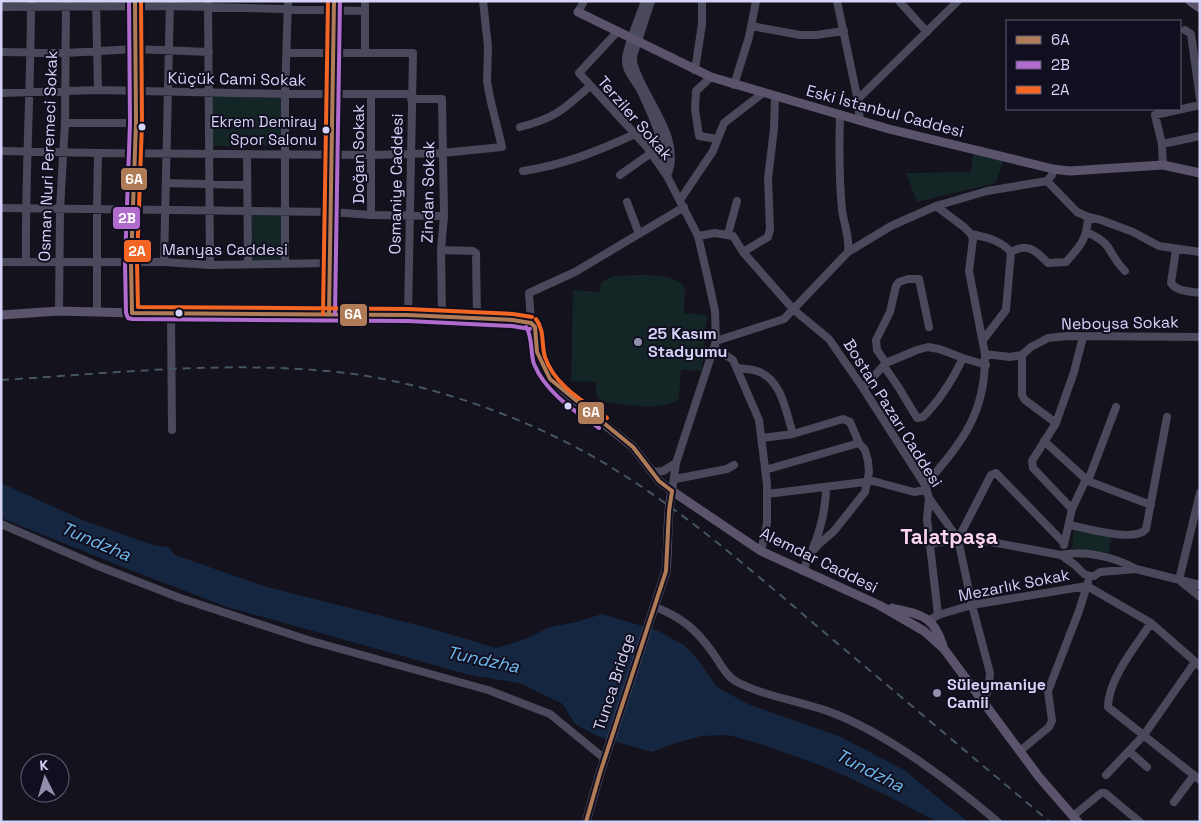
<svg xmlns="http://www.w3.org/2000/svg" width="1201" height="823" font-family="'Space Grotesk',sans-serif">
	<style>
		.green { fill: #132525 }
		.water { fill: #152740 }
		.lines { fill: none; stroke-linecap: round; stroke-linejoin: round }
		.minor { stroke: #49495b; stroke-width: 8 }
		.major { stroke: #5b536c; stroke-width: 9 }
		.rail { stroke: #445662; stroke-width: 2; stroke-dasharray: 8 6; stroke-linecap: butt }
		.bus-1-casing { stroke: #110f1f; stroke-width: 8 }
		.bus-2-casing { stroke: #110f1f; stroke-width: 8 }
		.bus-3-casing { stroke: #110f1f; stroke-width: 8 }
		.bus-1 { stroke: #b07c57; stroke-width: 4 }
		.bus-2 { stroke: #b06ccc; stroke-width: 4 }
		.bus-3 { stroke: #f26522; stroke-width: 4 }
		.bus-dot { fill: #d6d3f9; stroke: #110f1f; stroke-width: 2 }
		.poi-dot { fill: #928fac; stroke: #110f1f; stroke-width: 2 }
		.labels { text-anchor: middle; dominant-baseline: central; stroke-width: 4; stroke-linejoin: round; paint-order: stroke }
		.bus-label { font-size: 15px; fill: #d6d3f9; stroke: #110f1f; text-anchor: end }
		.street-label { font-size: 16px; fill: #d6d3f9; stroke: #110f1f }
		.poi-label { font-size: 16px; font-weight: bold; fill: #d6d3f9; stroke: #110f1f; text-anchor: start }
		.water-label { font-size: 18px; font-style: italic; fill: #6eb9ed; stroke: #110f1f }
		.district-label { font-size: 21px; font-weight: bold; fill: #fad5ee; stroke: #110f1f }
		.line-badge { stroke: #110f1f; stroke-width: 2 }
		.badge-label { font-size: 14px; text-anchor: middle; font-weight: bold; fill: #fff }
	</style>
	<rect width="100%" height="100%" fill="#14121c"/>
	<path class="green" d="M 212,96 L 282,98 L 283,146 L 211,146 Z
		M 973,153 L 1003,161 L 996,183 L 917,202 L 906,173 L 971,172 Z
		M 250,215 L 284,215 L 284,262 L 250,262 Z
		M 612,276 C 631,276 674,270 685,288 L 684,313 L 707,315 L 702,371 L 681,370 L 679,398 C 669,413 617,404 601,401 L 596,395 L 596,382 L 571,381 L 573,290 L 600,292 L 601,283 Z
		M 1074,531 L 1112,535 L 1109,553 L 1072,548 Z"/>
	<path class="water" d="M 1,483 L 85,521 L 153,545 L 168,547 L 175,555 L 267,587 L 429,628 L 496,648 L 523,640 L 550,627 L 576,622 L 602,614 L 656,630 L 684,645 L 699,661 L 717,687 L 748,704 L 841,737 L 904,770 L 968,822 L 938,822 L 886,795 L 830,769 L 764,745 L 728,735 L 701,736 L 673,744 L 652,752 L 602,738 L 575,724 L 563,704 L 519,683 L 470,675 L 227,607 L 128,569 L 1,518 Z"/>
	<g class="lines">
		<path class="minor" d="M 645,1 C 640,15 626,48 626,60 C 625,70 636,82 641,91 C 653,117 665,143 666,172
			M 651,1 L 633,56 L 633,62 C 641,97 684,137 667,176
			M 837,1 L 857,96 L 860,121
			M 899,1 L 927,32
			M 96,2 L 98,90
			M 208,3 L 210,265
			M 1,7 L 170,6 L 365,11
			M 578,12 L 584,1
			M 751,26 L 800,35 L 816,35 L 844,31
			M 1185,30 L 1191,34 L 1200,99
			M 617,32 L 579,73 L 646,146 L 667,176 L 698,236 L 708,279 L 715,311 L 716,341 L 676,463 L 672,491
			M 1,52 L 65,53 L 135,49 L 209,52
			M 365,52 L 365,1
			M 287,53 L 413,53 L 408,315
			M 695,70 L 702,24 L 702,1
			M 711,77 L 696,91 L 695,109 L 699,136 L 717,139
			M 734,85 L 749,37 L 756,1
			M 1,93 L 98,90 L 285,94 L 411,94
			M 411,99 L 442,99 L 444,216 L 441,250 L 442,317
			M 858,99 L 958,1
			M 840,115 C 839,147 839,178 842,210 C 844,225 850,237 848,252
			M 65,123 L 136,123
			M 520,127 C 555,118 563,110 590,86
			M 1162,144 L 1200,136
			M 1,151 L 98,153 L 372,155 L 443,153 L 502,147 L 490,98 L 487,81 L 488,47 L 483,1
			M 247,154 L 248,264
			M 1163,165 L 1162,144 L 1155,115 L 1200,105
			M 523,171 C 564,165 598,151 635,134
			M 620,175 L 651,153
			M 1047,181 L 1077,212 L 1088,217 L 1101,220 L 1133,232 L 1159,246 L 1200,252
			M 166,183 L 247,185
			M 680,200 L 713,151 L 724,123 L 763,93
			M 627,202 L 639,234
			M 1,208 L 331,212 L 371,215 L 444,216
			M 371,215 L 371,94
			M 1087,232 C 1095,236 1103,240 1108,247 C 1115,258 1115,261 1125,271
			M 728,234 L 737,201
			M 971,234 C 986,237 1000,240 1011,252
			M 698,236 L 715,233 L 733,236 L 743,252 L 794,310 L 829,339 L 863,388 L 925,485 L 929,498 L 958,539 L 972,605 L 990,673 L 989,686 L 984,702
			M 1176,249 L 1171,283 C 1177,292 1190,291 1200,293
			M 441,250 L 473,251 L 476,253 L 477,318
			M 743,252 L 768,237 L 770,229 L 768,178 L 774,129 L 775,96
			M 1011,252 C 1028,242 1036,251 1048,263 L 1066,262 C 1080,246 1087,240 1088,217
			M 26,261 C 25,174 31,88 31,1
			M 1,262 L 164,262 L 210,265 L 330,263
			M 164,262 L 170,2
			M 285,263 L 285,94 L 288,1
			M 59,311 L 60,209 L 65,123 L 66,1
			M 97,312 L 97,209 L 98,153
			M 132,313 L 131,262 L 136,123 L 135,3
			M 171,314 L 172,430
			M 329,314 L 334,1
			M 531,323 L 529,293 L 575,272 L 684,207
			M 983,340 L 1006,310 L 1011,252
			M 716,341 L 784,319 L 848,252 L 891,226 L 936,206 L 987,191 L 1047,181 L 1052,175 L 1053,169
			M 715,348 L 733,360 L 759,420 L 767,484 L 767,523 L 761,551
			M 985,354 L 1010,357 L 1022,355 L 1031,347 L 1048,338 L 1067,336 L 1200,337
			M 1022,355 L 1022,395 L 1025,400 L 1056,423
			M 886,363 L 877,350 L 876,340 L 890,312 L 896,286 L 899,282 L 908,279 L 919,279 L 929,327
			M 884,366 L 899,388 L 917,418 L 923,417 C 941,399 952,381 963,358
			M 737,368 C 744,369 751,369 757,371 C 782,379 786,413 793,434
			M 863,388 L 886,363 L 917,350 L 928,347 L 939,349 L 963,358 L 986,365
			M 762,438 L 793,434 L 843,419 L 850,422 L 859,443 L 865,450 L 868,461 L 869,472 L 865,492 L 834,531 L 819,544 L 810,554 L 803,571
			M 1044,441 L 1088,481 L 1151,505
			M 765,470 L 859,443
			M 652,472 L 663,471 L 676,463
			M 675,479 L 727,469 L 734,465
			M 1088,481 L 1116,407
			M 925,485 C 962,442 986,414 985,354 L 969,271 L 973,239 L 971,234 L 964,227 L 936,206
			M 1200,493 L 1179,580 L 1200,597
			M 767,494 L 873,481 L 914,492 L 927,490
			M 929,498 L 927,519 L 938,615
			M 1072,509 L 1033,468 L 1032,461 L 1056,423 L 1074,372 L 1083,337
			M 1,524 L 98,566 L 180,598 L 308,640 L 488,690 L 550,714 L 605,759
			M 1069,525 C 1086,528 1135,543 1146,529 L 1167,417
			M 958,539 L 991,475 L 996,473 L 1064,543
			M 929,544 L 958,539 L 975,539 L 1061,555 L 1075,565 L 1084,574 L 1090,576 L 1094,576 L 1100,572 L 1136,569
			M 1064,545 L 1072,509 L 1086,479
			M 813,548 C 821,528 826,508 826,487
			M 1061,555 C 1085,550 1115,557 1136,569 L 1200,585
			M 655,607 C 681,617 696,629 713,653 C 720,663 726,676 737,682 C 768,698 805,701 838,715 C 893,738 952,783 998,822
			M 930,620 L 938,615 L 972,605 L 1087,586 L 1151,623 L 1200,666
			M 1151,623 C 1136,646 1108,679 1108,707 L 1200,780
			M 1020,751 L 1049,727 L 1052,721 L 1048,691 L 1079,611 L 1088,582
			M 1130,752 L 1147,767
			M 1106,775 L 1144,735 L 1195,662
			M 1174,802 L 1194,775
			M 1073,816 L 1101,793 L 1105,793 L 1140,822"/>
		<path class="major" d="M 1190,1 L 1200,8
			M 578,12 L 711,77 L 889,129 L 1053,169 L 1070,171 L 1163,165 L 1200,173
			M 1,315 L 59,311 L 171,314 L 329,314 L 524,321 L 531,323 L 535,327 L 537,352 L 540,361 L 550,379 L 589,412 L 633,447 L 659,481 L 672,491 L 761,551 L 879,605 L 924,631 L 944,649 L 1039,777 L 1078,822
			M 892,608 C 920,615 933,614 943,646
			M 586,822 L 600,773 L 666,571 C 669,544 666,517 672,491"/>
		<path class="rail" d="M 1,380 C 118,373 237,359 354,374 C 445,387 546,425 622,474 C 695,520 760,578 825,633 C 900,696 975,759 1050,822"/>
		<g class="bus-1-casing">
			<path id="bus-1" d="M 135,1 L 136,123 L 131,262 L 132,313 L 408,315 L 513,320 L 531,323
				M 329,314 L 334,1
				M 531,323 L 535,327 L 537,352 L 550,379 L 633,447 L 659,481 L 672,491
				M 586,822 L 600,773 L 666,571 L 669,511 L 672,491"/>
		</g>
		<g class="bus-2-casing">
			<path id="bus-2" d="M 129,1 L 130,123 L 125,262 L 126,313 L 128,318 L 132,319 L 408,321 L 512,326 L 530,329
				M 335,314 L 340,1
				M 526,327 C 533,337 530,352 534,364 C 546,393 575,411 599,428"/>
		</g>
		<g class="bus-3-casing">
			<path id="bus-3" d="M 141,1 L 142,123 L 137,262 L 138,307 L 408,309 L 513,314 L 532,317
				M 323,314 L 328,1
				M 536,319 C 545,331 541,344 545,357 C 554,385 584,402 607,418"/>
		</g>
		<use href="#bus-1" class="bus-1"/>
		<use href="#bus-2" class="bus-2"/>
		<use href="#bus-3" class="bus-3"/>
	</g>
	<g class="bus-dot">
		<circle cx="142" cy="127" r="4.5"/>
		<circle cx="326" cy="130" r="4.5"/>
		<circle cx="179" cy="313" r="4.5"/>
		<circle cx="568" cy="406" r="4.5"/>
	</g>
	<g class="poi-dot">
		<circle cx="638" cy="342" r="5"/>
		<circle cx="937" cy="693" r="5"/>
	</g>
	<g class="labels">
		<g class="bus-label">
			<text x="317" y="121">Ekrem Demiray<tspan x="317" dy="18">Spor Salonu</tspan></text>
		</g>
		<g class="street-label">
			<text transform="translate(237 79) rotate(1)">Küçük Cami Sokak</text>
			<text transform="translate(885 111) rotate(15)">Eski İstanbul Caddesi</text>
			<text transform="translate(635 118) rotate(49)">Terziler Sokak</text>
			<text transform="translate(358 154) rotate(-90)">Doğan Sokak</text>
			<text transform="translate(48 156) rotate(-88)">Osman Nuri Peremeci Sokak</text>
			<text transform="translate(396 184) rotate(-89)">Osmaniye Caddesi</text>
			<text transform="translate(428 192) rotate(-89)">Zindan Sokak</text>
			<text x="225" y="249">Manyas Caddesi</text>
			<text transform="translate(1120 323) rotate(-1)">Neboysa Sokak</text>
			<text transform="translate(893 413) rotate(58)">Bostan Pazarı Caddesi</text>
			<text transform="translate(819 560) rotate(26)">Alemdar Caddesi</text>
			<text transform="translate(1014 585) rotate(-11)">Mezarlık Sokak</text>
			<text transform="translate(614 682) rotate(-72)">Tunca Bridge</text>
		</g>
		<g class="poi-label">
			<text x="648" y="333">25 Kasım<tspan x="648" dy="18">Stadyumu</tspan></text>
			<text x="947" y="684">Süleymaniye<tspan x="947" dy="18">Camii</tspan></text>
		</g>
		<g class="water-label">
			<text transform="translate(96 541) rotate(23)">Tundzha</text>
			<text transform="translate(483 659) rotate(12)">Tundzha</text>
			<text transform="translate(870 770) rotate(27)">Tundzha</text>
		</g>
		<g class="district-label">
			<text x="949" y="536">Talatpaşa</text>
		</g>
	</g>
	<g class="line-badge">
		<rect x="120" y="167" width="28" height="24" rx="5" fill="#b07c57"/>
		<rect x="112" y="206" width="29" height="24" rx="5" fill="#b06ccc"/>
		<rect x="123" y="239" width="29" height="24" rx="5" fill="#f26522"/>
		<rect x="339" y="303" width="29" height="24" rx="5" fill="#b07c57"/>
		<rect x="577" y="401" width="28" height="24" rx="5" fill="#b07c57"/>
	</g>
	<g class="badge-label">
		<text x="134" y="184">6A</text>
		<text x="127" y="223">2B</text>
		<text x="137" y="256">2A</text>
		<text x="353" y="319">6A</text>
		<text x="591" y="417">6A</text>
	</g>
	<rect width="1201" height="823" fill="none" stroke="#d6d3f9" stroke-width="5"/>
	<rect x="1006" y="20" width="175" height="90" fill="#110f1f" stroke="#605d76"/>
	<rect x="1016" y="36" width="25" height="8" fill="#b07c57" stroke="#605d76"/>
	<text x="1051" y="45" font-size="15" fill="#d6d3f9">6A</text>
	<rect x="1016" y="61" width="25" height="8" fill="#b06ccc" stroke="#605d76"/>
	<text x="1051" y="70" font-size="15" fill="#d6d3f9">2B</text>
	<rect x="1016" y="86" width="25" height="8" fill="#f26522" stroke="#605d76"/>
	<text x="1051" y="95" font-size="15" fill="#d6d3f9">2A</text>
	<g transform="translate(45 778) rotate(355)"><circle r="24" fill="#110f1f" stroke="#605d76"/>
	<path d="M0-4L9 19L0 12L-9 19Z" fill="#928fac"/>
	<text y="-8" font-size="14" font-weight="bold" text-anchor="middle" fill="#d6d3f9">K</text>
	</g>
</svg>
